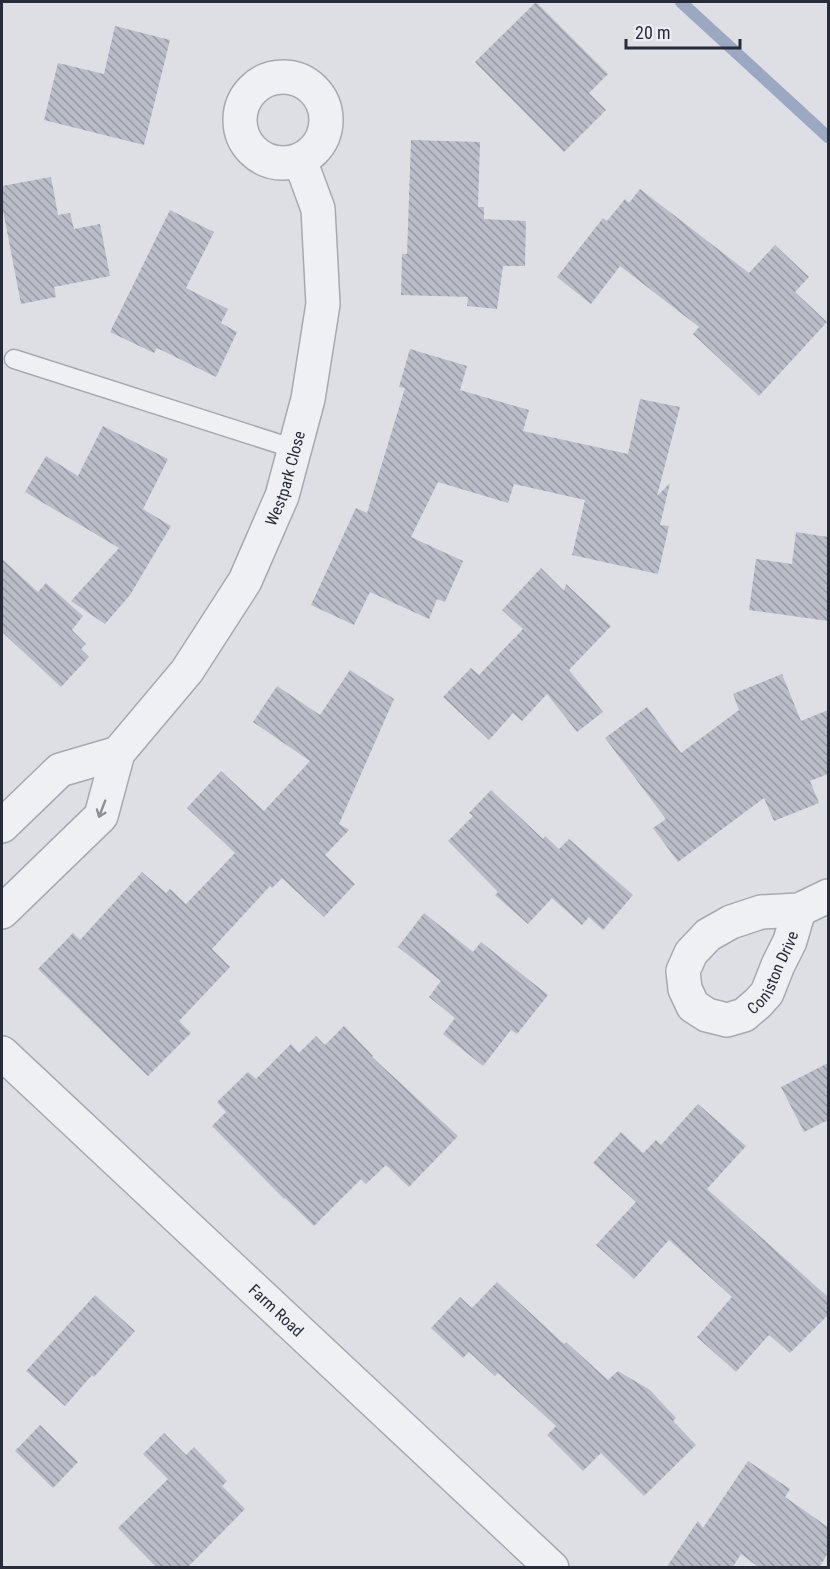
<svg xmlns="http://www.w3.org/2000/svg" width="830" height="1569" font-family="'Roboto Condensed',sans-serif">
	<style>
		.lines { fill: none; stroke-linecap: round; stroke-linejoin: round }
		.stream { stroke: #9ba8c1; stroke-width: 12 }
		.building { fill: url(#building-back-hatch) }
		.service-casing { stroke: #a7a9b1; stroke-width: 21 }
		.minor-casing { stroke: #a7a9b1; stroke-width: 36 }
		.service { stroke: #eff0f4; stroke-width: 18 }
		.minor { stroke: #eff0f4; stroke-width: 33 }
		.oneway { stroke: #8c8e96 }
		.labels { text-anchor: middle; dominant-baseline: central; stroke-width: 5; stroke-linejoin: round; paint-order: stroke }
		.street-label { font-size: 16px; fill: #282c39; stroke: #ebedf3 }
	</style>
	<defs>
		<pattern id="building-back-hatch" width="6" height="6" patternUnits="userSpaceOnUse" patternTransform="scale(1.5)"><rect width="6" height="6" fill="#babdc7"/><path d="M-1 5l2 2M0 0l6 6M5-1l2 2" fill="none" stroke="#979aa3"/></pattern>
	</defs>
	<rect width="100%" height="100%" fill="#dddfe5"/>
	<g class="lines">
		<path class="stream" d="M 681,2 L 828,137"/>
	</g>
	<path class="building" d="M 536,2 L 608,74 L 589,93 L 606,110 L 564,152 L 475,62 Z
		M 115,26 L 170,40 L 144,145 L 44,120 L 58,63 L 104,74 Z
		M 411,140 L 480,142 L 478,207 L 484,207 L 484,219 L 526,221 L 525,266 L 503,266 L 497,309 L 467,306 L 468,297 L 401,295 L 402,254 L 407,254 Z
		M 51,177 L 58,215 L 70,213 L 74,229 L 100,224 L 110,276 L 54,287 L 56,297 L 21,304 L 2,205 L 2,186 Z
		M 640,189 L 749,273 L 775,245 L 809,277 L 795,292 L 827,322 L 759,396 L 693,334 L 699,327 L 620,266 L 591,304 L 557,277 L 603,218 L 607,221 L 625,199 L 629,203 Z
		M 170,210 L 214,232 L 186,288 L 228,309 L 221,323 L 237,332 L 216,377 L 157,348 L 154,353 L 110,332 Z
		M 410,349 L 467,366 L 460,390 L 529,410 L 523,431 L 628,454 L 640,399 L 680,407 L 657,496 L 670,483 L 660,525 L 669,526 L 658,574 L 572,555 L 585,500 L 514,484 L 508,503 L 438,482 L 411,537 L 463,561 L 445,602 L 437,599 L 429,619 L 370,592 L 354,625 L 311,605 L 356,508 L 367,513 L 405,388 L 399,387 Z
		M 103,426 L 168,459 L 143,509 L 171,526 L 130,595 L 105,624 L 71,601 L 119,548 L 25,492 L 46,456 L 78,476 Z
		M 796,532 L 828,537 L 828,621 L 749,610 L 756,559 L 792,564 Z
		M 2,559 L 38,592 L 46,583 L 83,616 L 72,630 L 86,644 L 81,649 L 89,657 L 61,687 L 2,632 Z
		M 541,568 L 564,591 L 566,584 L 611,626 L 569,670 L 603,712 L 577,732 L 547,694 L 522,721 L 513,713 L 489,740 L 443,697 L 471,668 L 479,675 L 523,629 L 502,610 Z
		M 350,670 L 394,699 L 339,824 L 349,830 L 325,855 L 355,884 L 324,917 L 282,878 L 272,888 L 270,886 L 212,949 L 230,967 L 179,1021 L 191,1033 L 148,1076 L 38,969 L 73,933 L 80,940 L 142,872 L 166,893 L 170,889 L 186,904 L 235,853 L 187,808 L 221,771 L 264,811 L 310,761 L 253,722 L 277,686 L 320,715 Z
		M 782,674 L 801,721 L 828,710 L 828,774 L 810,781 L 819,803 L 774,821 L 764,798 L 678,862 L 653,828 L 666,819 L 605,738 L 647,707 L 681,753 L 739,710 L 733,694 Z
		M 491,790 L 543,839 L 545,836 L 559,849 L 569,839 L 633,895 L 603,930 L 589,917 L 582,925 L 552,898 L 528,924 L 495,895 L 498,892 L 448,841 L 473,816 L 469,813 Z
		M 424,913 L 473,952 L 481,942 L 548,995 L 517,1034 L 511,1030 L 483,1066 L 443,1034 L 455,1018 L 429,997 L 441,981 L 398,947 Z
		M 344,1026 L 373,1056 L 372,1057 L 458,1136 L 409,1187 L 386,1165 L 366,1184 L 361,1179 L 314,1226 L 285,1198 L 284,1199 L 212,1126 L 226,1112 L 217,1102 L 248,1072 L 256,1079 L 291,1044 L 299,1053 L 316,1036 L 325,1045 Z
		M 828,1063 L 828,1120 L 804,1132 L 781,1087 Z
		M 698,1104 L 746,1146 L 707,1189 L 828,1297 L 828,1315 L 790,1353 L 769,1335 L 736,1372 L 697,1337 L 732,1297 L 669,1240 L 634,1279 L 596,1245 L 636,1202 L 593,1163 L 621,1132 L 643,1153 L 656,1140 L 661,1145 Z
		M 497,1282 L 564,1344 L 566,1342 L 608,1380 L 618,1371 L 650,1390 L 676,1418 L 673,1421 L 696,1445 L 644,1496 L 601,1453 L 583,1471 L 547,1435 L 556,1426 L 498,1373 L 495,1376 L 469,1352 L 463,1358 L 431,1328 L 460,1297 L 472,1308 Z
		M 95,1295 L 135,1331 L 94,1377 L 92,1375 L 65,1406 L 26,1371 Z
		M 40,1425 L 78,1462 L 53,1488 L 15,1451 Z
		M 164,1433 L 186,1455 L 194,1447 L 227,1481 L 222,1486 L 245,1509 L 187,1568 L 157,1568 L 118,1528 L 168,1479 L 143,1454 Z
		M 748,1461 L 790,1489 L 785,1497 L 828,1527 L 828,1553 L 819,1568 L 760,1568 L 741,1554 L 732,1568 L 666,1568 L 698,1521 L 703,1528 Z"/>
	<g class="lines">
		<g class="service-casing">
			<path id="service" d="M 14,359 L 295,449"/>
		</g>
		<g class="minor-casing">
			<g id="minor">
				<circle cx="283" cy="120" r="43"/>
				<path d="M 2,826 L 60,770 L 118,753"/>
				<path id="s1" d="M 799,910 L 761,912 L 731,922 L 708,935 L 691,953 L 683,971 L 685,989 L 693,1006 L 707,1015 L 727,1020 L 744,1015 L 758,1003 L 767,993 L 778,965 L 790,941 L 799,910 L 828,896"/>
				<path id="s2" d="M 2,912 L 101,816 L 118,753 L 187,671 L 245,581 L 282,496 L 308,399 L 323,304 L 318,209 L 300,160"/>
				<path id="s3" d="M 2,1053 L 552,1568"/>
			</g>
		</g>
		<use href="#service" class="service"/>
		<use href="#minor" class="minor"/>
	</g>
	<defs><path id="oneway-shaft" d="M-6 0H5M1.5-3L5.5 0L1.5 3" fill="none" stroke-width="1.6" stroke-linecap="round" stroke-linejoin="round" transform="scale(1.5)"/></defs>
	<use class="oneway" href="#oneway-shaft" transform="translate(102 809) rotate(111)"/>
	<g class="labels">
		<g class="street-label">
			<text stroke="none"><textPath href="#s2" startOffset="528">Westpark Close</textPath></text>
			<text stroke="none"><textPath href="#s1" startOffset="285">Coniston Drive</textPath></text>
			<text stroke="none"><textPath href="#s3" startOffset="376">Farm Road</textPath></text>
		</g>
	</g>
	<rect width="830" height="1569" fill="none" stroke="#282c39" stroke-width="6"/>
	<path d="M626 39v9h114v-9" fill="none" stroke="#282c39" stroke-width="3"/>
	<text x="635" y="39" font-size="18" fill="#282c39" stroke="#ebedf3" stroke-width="4.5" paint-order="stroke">20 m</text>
</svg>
